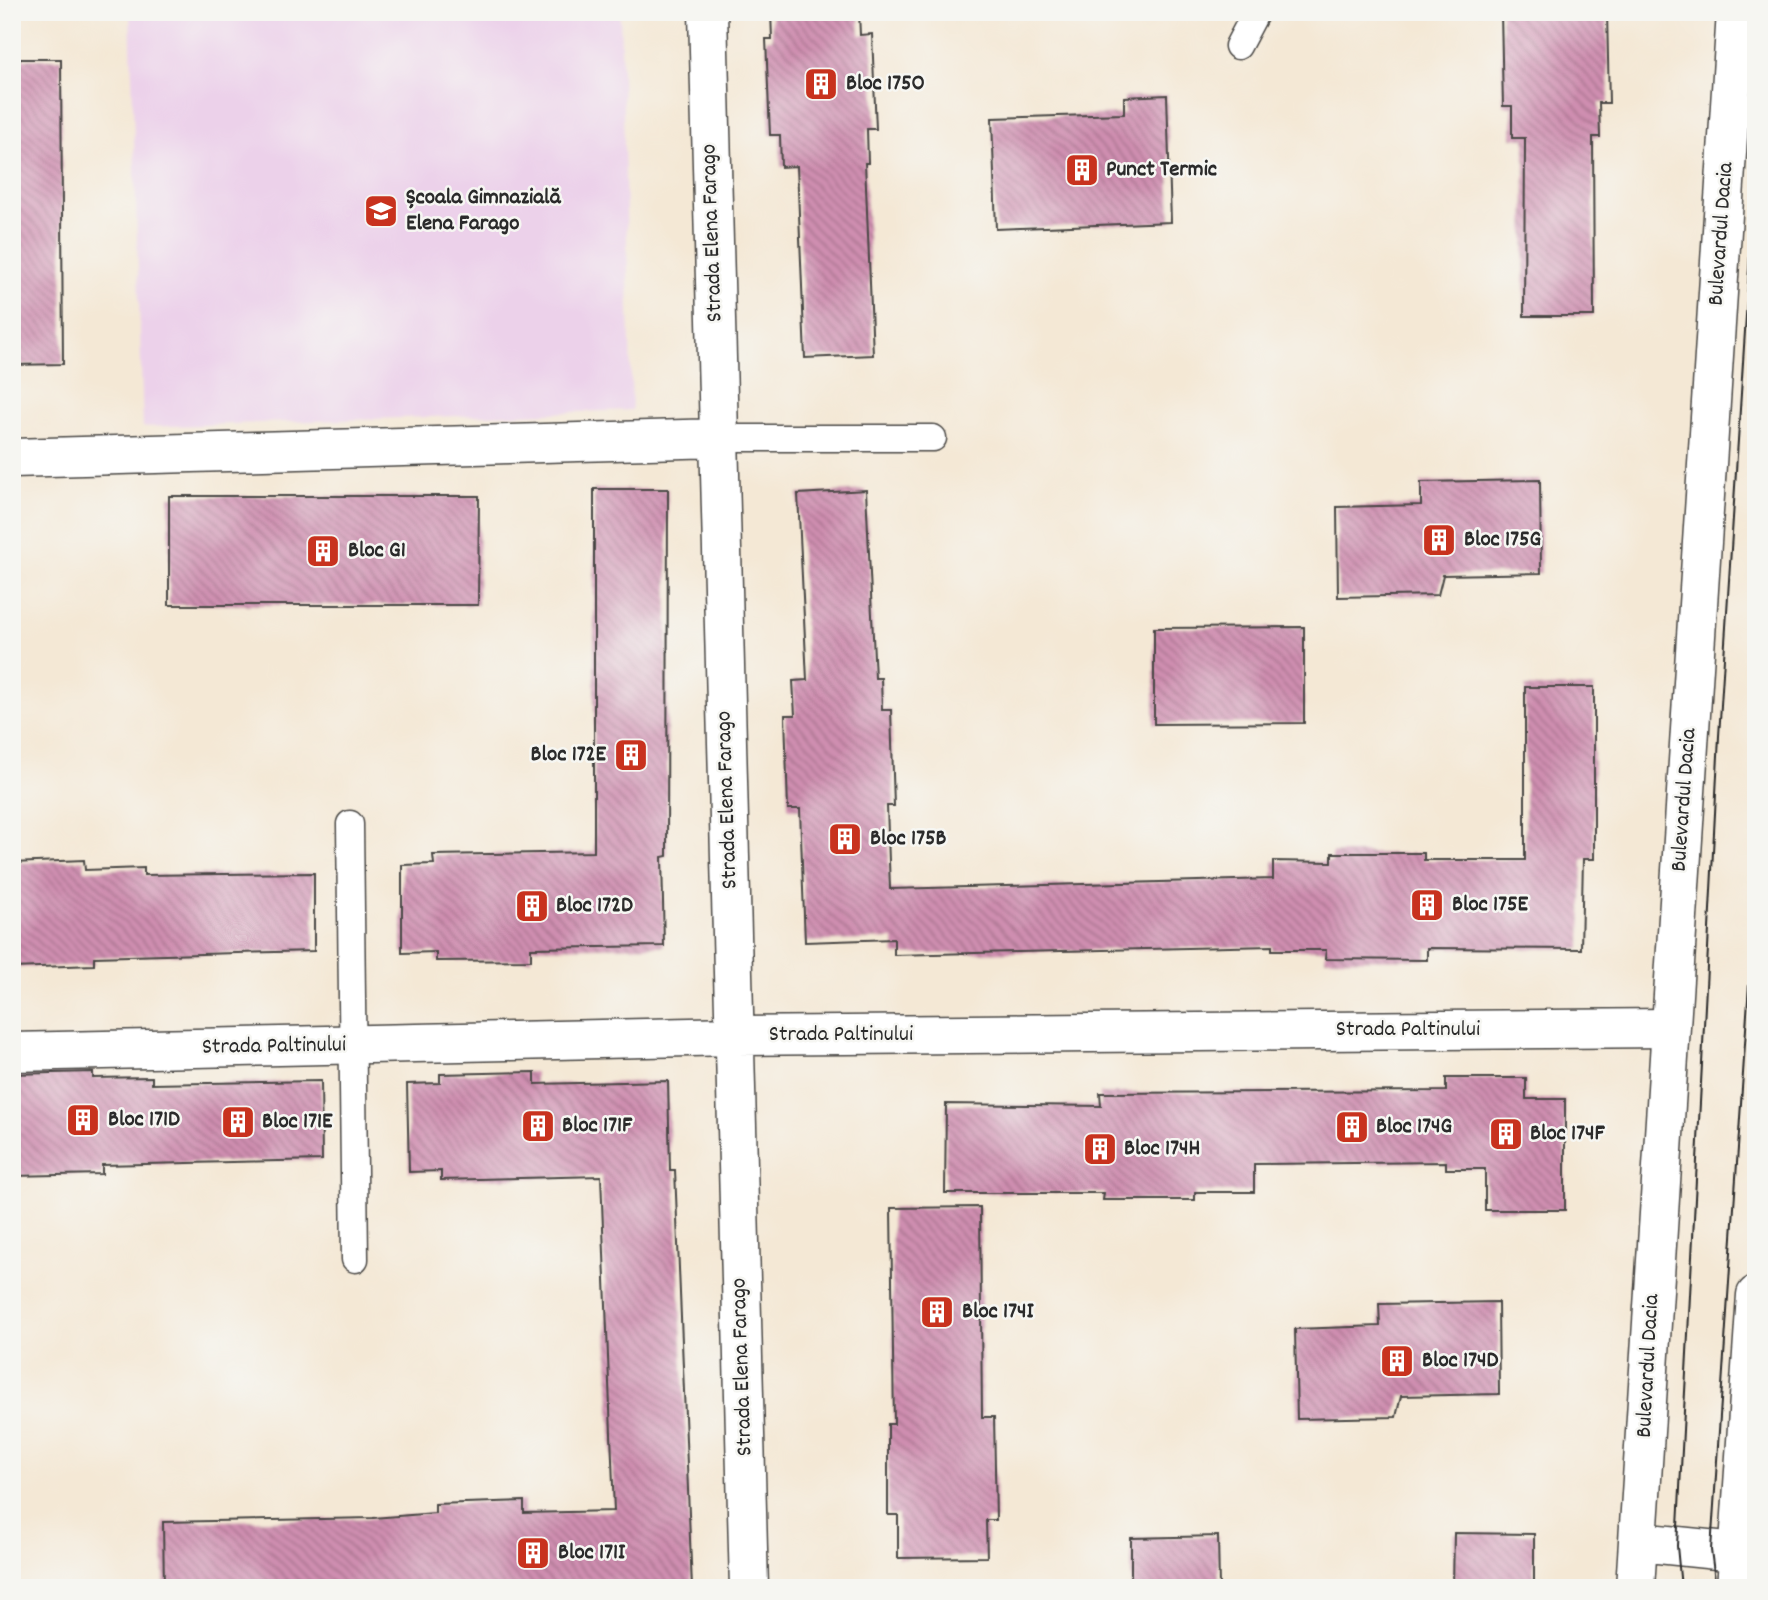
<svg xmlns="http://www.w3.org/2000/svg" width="1768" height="1600" font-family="Dekko,sans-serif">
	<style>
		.built { fill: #ecd1ea }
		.building { fill: url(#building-back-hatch) }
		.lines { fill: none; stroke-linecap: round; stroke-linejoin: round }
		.lane-casing { stroke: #494744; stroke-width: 29 }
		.street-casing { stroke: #494744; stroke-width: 41 }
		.primary-casing { stroke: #494744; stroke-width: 41 }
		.lane { stroke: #fff; stroke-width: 26 }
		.street { stroke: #fff; stroke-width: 38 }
		.primary { stroke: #fff; stroke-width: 38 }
		.tram { stroke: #2b2b2b; stroke-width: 2 }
		.labels { text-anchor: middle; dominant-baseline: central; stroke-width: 5; stroke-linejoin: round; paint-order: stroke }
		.poi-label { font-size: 23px; font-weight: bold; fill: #2b2b2b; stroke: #f6f6f2; text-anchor: start }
		.street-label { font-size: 23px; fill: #2b2b2b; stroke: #f6f6f2 }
	</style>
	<defs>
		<pattern id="building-back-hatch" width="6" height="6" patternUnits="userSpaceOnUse" patternTransform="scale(1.75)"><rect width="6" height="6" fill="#cf8eb0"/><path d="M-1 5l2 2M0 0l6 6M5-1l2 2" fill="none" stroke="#a8748f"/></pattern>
	</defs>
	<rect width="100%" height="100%" fill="#f6f6f2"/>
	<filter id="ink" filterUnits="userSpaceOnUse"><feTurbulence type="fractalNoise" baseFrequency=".0143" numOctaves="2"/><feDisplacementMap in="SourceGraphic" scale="14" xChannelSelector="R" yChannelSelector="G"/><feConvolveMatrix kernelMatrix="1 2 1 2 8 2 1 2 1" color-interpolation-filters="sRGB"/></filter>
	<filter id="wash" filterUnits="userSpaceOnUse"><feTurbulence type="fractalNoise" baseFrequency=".00686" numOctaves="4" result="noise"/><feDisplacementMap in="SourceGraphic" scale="28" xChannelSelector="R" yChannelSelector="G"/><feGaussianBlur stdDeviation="1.57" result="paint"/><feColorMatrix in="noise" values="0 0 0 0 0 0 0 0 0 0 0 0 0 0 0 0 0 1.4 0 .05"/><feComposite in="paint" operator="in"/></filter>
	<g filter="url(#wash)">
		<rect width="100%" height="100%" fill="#f4e8d5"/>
		<path class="built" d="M 130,12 L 620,12 L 632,410 L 143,427 Z"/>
		<g id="blocks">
			<path class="building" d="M 771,12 L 859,12 L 860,35 L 872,34 L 876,129 L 867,129 L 868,163 L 865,163 L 873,355 L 805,358 L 797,166 L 781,167 L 780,135 L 770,135 L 766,39 L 772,39 Z
				M 1501,12 L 1607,12 L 1609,103 L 1599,103 L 1600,137 L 1593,137 L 1594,316 L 1524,316 L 1525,138 L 1512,138 L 1512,106 L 1503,106 Z
				M 12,59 L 61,59 L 63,364 L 12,365 Z
				M 1167,95 L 1171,222 L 996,229 L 992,118 L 1124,114 L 1124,97 Z
				M 1540,480 L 1541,573 L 1443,575 L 1438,595 L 1338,597 L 1337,507 L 1421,505 L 1421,482 Z
				M 594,489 L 668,489 L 667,856 L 662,857 L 664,946 L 531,948 L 531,960 L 436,961 L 436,952 L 402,953 L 402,865 L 434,864 L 433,855 L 594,852 Z
				M 866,490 L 875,678 L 881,678 L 882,710 L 891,710 L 894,806 L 887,806 L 890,889 L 1273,879 L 1273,861 L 1332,862 L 1332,853 L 1424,853 L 1424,860 L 1525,860 L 1525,687 L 1594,687 L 1594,859 L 1583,859 L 1581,949 L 1427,948 L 1427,960 L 1325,959 L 1326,950 L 1272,950 L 1272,946 L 894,955 L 894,939 L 805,942 L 800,809 L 788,809 L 785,715 L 795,715 L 793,681 L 807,680 L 798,494 Z
				M 169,496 L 479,496 L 478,605 L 169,605 Z
				M 1304,627 L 1304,723 L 1154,724 L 1154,628 Z
				M 84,860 L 85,870 L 144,868 L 144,875 L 314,873 L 314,951 L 94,957 L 94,965 L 12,968 L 12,863 Z
				M 93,1072 L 93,1078 L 152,1077 L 152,1084 L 321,1081 L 322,1160 L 102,1165 L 102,1174 L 12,1176 L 12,1074 Z
				M 535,1072 L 535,1084 L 668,1081 L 670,1170 L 675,1170 L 692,1588 L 164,1588 L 163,1522 L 373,1518 L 435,1513 L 435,1504 L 524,1501 L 524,1513 L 614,1511 L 601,1176 L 441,1180 L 441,1171 L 409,1172 L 407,1084 L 440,1083 L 440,1074 Z
				M 1446,1078 L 1526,1078 L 1526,1099 L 1565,1099 L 1565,1210 L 1485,1210 L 1485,1169 L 1446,1169 L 1446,1162 L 1254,1164 L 1254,1192 L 1195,1192 L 1195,1200 L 1103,1200 L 1104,1193 L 945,1193 L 946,1104 L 1101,1106 L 1100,1093 L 1446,1091 Z
				M 980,1207 L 982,1417 L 994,1417 L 996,1520 L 986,1520 L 987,1557 L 898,1558 L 898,1515 L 888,1515 L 888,1424 L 894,1424 L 891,1208 Z
				M 1498,1302 L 1499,1394 L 1401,1396 L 1396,1417 L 1297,1419 L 1295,1329 L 1380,1326 L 1379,1304 Z
				M 1454,1533 L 1534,1534 L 1534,1588 L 1453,1588 Z
				M 1218,1536 L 1219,1588 L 1131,1588 L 1131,1538 Z"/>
		</g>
	</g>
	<g filter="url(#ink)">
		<use href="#blocks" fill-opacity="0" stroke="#494744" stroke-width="2"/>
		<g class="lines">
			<g class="lane-casing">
				<path id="lane" d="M 1238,46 L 1256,12
					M 719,438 L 933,438
					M 350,824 L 355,1259"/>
			</g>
			<g class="street-casing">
				<path id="street" d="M 708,12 L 749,1588
					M 12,458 L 719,438
					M 12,1052 L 735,1036 L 1670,1028
					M 1639,1542 L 1756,1554"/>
			</g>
			<g class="primary-casing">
				<path id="primary" d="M 1635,1588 L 1736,12
					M 1736,1588 L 1756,1295"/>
			</g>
			<use href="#lane" class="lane"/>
			<use href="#street" class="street"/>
			<use href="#primary" class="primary"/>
			<path class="tram" d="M 1681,1588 L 1677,1546 L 1719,736 L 1756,160
				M 1716,1588 L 1711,1550 L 1756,880"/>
		</g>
	</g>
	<defs>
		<g id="building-square" transform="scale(1.75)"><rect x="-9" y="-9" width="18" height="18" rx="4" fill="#c8321e" stroke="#f6f6f2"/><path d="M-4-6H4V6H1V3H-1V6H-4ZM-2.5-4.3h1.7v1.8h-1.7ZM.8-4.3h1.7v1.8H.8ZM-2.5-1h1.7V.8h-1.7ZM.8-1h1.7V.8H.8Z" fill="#fff"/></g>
		<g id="school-square" transform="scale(1.75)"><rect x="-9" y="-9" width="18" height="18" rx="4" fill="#c8321e" stroke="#f6f6f2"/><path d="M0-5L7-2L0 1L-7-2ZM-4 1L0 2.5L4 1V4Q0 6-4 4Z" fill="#fff"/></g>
	</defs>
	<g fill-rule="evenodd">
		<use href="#building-square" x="821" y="84"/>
		<use href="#building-square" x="1082" y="170"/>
		<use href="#school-square" x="381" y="211"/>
		<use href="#building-square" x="1439" y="540"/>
		<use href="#building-square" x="323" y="551"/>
		<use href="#building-square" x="631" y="755"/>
		<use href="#building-square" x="845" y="839"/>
		<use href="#building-square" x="1427" y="905"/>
		<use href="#building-square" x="532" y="906"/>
		<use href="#building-square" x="83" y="1120"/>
		<use href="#building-square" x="238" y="1122"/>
		<use href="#building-square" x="538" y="1126"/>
		<use href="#building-square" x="1352" y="1127"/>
		<use href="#building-square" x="1506" y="1134"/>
		<use href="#building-square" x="1100" y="1149"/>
		<use href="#building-square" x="937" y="1312"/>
		<use href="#building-square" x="1397" y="1361"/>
		<use href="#building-square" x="533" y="1553"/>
	</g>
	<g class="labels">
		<g class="poi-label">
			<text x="846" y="84">Bloc 175O</text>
			<text x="1106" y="170">Punct Termic</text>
			<text x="406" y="198">Școala Gimnazială<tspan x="406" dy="26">Elena Farago</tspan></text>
			<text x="1464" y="540">Bloc 175G</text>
			<text x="348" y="551">Bloc G1</text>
			<text x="606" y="755" text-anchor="end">Bloc 172E</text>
			<text x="870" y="839">Bloc 175B</text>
			<text x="1452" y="905">Bloc 175E</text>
			<text x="556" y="906">Bloc 172D</text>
			<text x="108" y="1120">Bloc 171D</text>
			<text x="262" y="1122">Bloc 171E</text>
			<text x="562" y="1126">Bloc 171F</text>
			<text x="1376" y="1127">Bloc 174G</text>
			<text x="1530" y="1134">Bloc 174F</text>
			<text x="1124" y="1149">Bloc 174H</text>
			<text x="962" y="1312">Bloc 174I</text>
			<text x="1422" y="1361">Bloc 174D</text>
			<text x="558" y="1553">Bloc 171I</text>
		</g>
		<g class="street-label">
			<text transform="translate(713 233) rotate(-92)">Strada Elena Farago</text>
			<text transform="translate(1722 234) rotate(-86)">Bulevardul Dacia</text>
			<text transform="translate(728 800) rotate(-92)">Strada Elena Farago</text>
			<text transform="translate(1685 800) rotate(-86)">Bulevardul Dacia</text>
			<text x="1408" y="1030">Strada Paltinului</text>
			<text x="841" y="1035">Strada Paltinului</text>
			<text transform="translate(274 1047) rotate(-1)">Strada Paltinului</text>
			<text transform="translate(1649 1366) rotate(-87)">Bulevardul Dacia</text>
			<text transform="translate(743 1367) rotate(-92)">Strada Elena Farago</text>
		</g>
	</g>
	<rect width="1768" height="1600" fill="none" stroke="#f6f6f2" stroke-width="42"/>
</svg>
